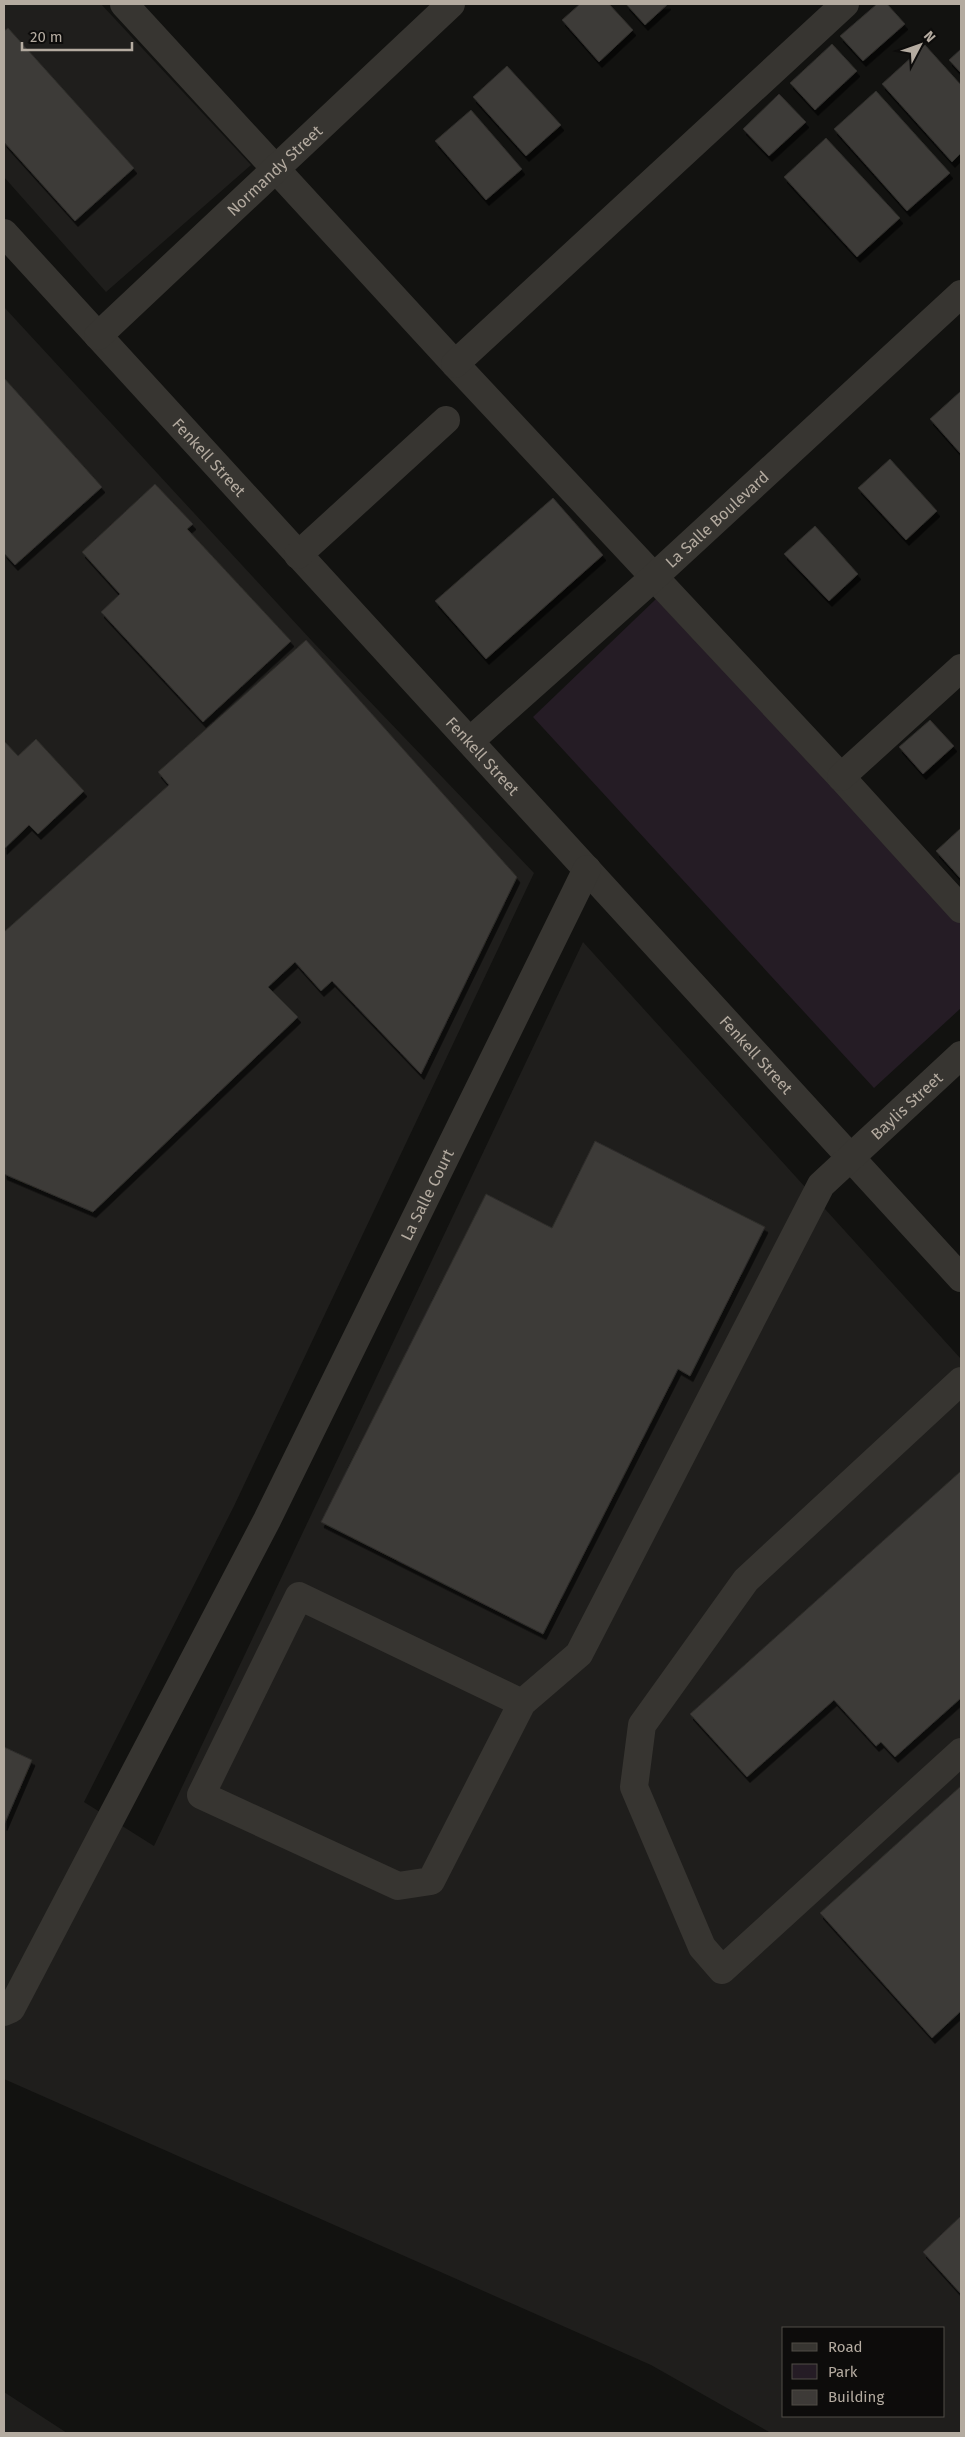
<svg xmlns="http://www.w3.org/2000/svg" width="965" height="2437" font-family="'Fira Sans',sans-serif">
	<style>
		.built { fill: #1f1e1c; fill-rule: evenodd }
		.green { fill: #251c25 }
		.building { fill: #3d3a37; stroke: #2e2d2a; filter: url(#shadow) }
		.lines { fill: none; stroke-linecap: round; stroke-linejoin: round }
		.minor { stroke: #373531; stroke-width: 28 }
		.labels { text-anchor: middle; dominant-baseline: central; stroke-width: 4; stroke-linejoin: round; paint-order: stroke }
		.street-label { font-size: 16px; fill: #b4aba0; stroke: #0d0c0b }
	</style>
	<defs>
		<filter id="shadow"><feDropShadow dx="3" dy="5.5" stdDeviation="0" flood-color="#0009"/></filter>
	</defs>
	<rect width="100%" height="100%" fill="#121210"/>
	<path class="built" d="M 4,4 L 101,4 L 251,165 L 106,292 L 4,177 Z
		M 4,307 L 312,641 L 534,873 L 234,1506 L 84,1802 L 154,1846 L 583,942 L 961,1359 L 961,2433 L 771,2433 L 651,2365 L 4,2079 ZM 784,2328 L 944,2328 L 944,2416 L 784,2416 Z
		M 4,2392 L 67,2433 L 4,2433 Z"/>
	<path class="green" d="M 656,599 L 961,920 L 961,1008 L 874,1088 L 533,717 Z"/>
	<path class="building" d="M 580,4 L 609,4 L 633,30 L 599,62 L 562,20 Z
		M 626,4 L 668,4 L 645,25 Z
		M 877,4 L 887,4 L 905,24 L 863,61 L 840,36 Z
		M 8,28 L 134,168 L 75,221 L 4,142 L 4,31 Z
		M 832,44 L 857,71 L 815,110 L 790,83 Z
		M 925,45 L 961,85 L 961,153 L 952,162 L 882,84 Z
		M 961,49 L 961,73 L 949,60 Z
		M 507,66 L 561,125 L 526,156 L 473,97 Z
		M 876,91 L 950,173 L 907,211 L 834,129 Z
		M 779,94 L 806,122 L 769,156 L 743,129 Z
		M 471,110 L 522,169 L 486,200 L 435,141 Z
		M 826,138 L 900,218 L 857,257 L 784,177 Z
		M 4,378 L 102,487 L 15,565 L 4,553 Z
		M 961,391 L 961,454 L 930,419 Z
		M 890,459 L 937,511 L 906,540 L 858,488 Z
		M 155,484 L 193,524 L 187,529 L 291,641 L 203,722 L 101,612 L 120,594 L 82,552 Z
		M 553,498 L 603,555 L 486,659 L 435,601 Z
		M 815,526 L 858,574 L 829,601 L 784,554 Z
		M 306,640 L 517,877 L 421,1074 L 332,981 L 321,991 L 295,962 L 268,987 L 298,1017 L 93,1212 L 4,1174 L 4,932 L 169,785 L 158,772 Z
		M 930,720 L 954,746 L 923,774 L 899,747 Z
		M 36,739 L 84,791 L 38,834 L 29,825 L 4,849 L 4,741 L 18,756 Z
		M 961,828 L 961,879 L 936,851 Z
		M 595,1141 L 765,1227 L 690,1376 L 678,1369 L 543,1634 L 321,1522 L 486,1194 L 552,1228 Z
		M 961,1471 L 961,1698 L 895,1757 L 881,1742 L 876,1746 L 834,1700 L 747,1777 L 690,1714 Z
		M 4,1747 L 32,1760 L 4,1825 Z
		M 961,1786 L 961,2011 L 932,2038 L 820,1913 Z
		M 961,2216 L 961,2294 L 923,2252 Z"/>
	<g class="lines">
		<g class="minor">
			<path d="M 124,4 L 455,364 L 841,777 L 961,909"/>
			<path id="s1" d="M 4,233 L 961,1278"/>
			<path id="s2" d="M 98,336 L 451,4"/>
			<path d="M 455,364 L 845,4"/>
			<path d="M 298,555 L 446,420"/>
			<path id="s3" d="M 470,741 L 653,578 L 961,294"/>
			<path d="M 841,777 L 961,668"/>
			<path d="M 961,1381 L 746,1580 L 642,1725 L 634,1787 L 702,1947 L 722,1970 L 961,1752"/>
			<path id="s4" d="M 522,1703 L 299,1596 L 201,1795 L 398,1886 L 431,1881 L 522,1703 L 579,1654 L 821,1185 L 961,1055"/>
			<path id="s5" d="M 4,2012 L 11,2009 L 267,1520 L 587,869"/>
		</g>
	</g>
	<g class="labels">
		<g class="street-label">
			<text stroke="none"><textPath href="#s2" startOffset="242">Normandy Street</textPath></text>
			<text stroke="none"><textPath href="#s1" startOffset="304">Fenkell Street</textPath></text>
			<text stroke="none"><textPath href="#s3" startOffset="332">La Salle Boulevard</textPath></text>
			<text stroke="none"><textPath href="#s1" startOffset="709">Fenkell Street</textPath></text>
			<text stroke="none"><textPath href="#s1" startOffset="1114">Fenkell Street</textPath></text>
			<text stroke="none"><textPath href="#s4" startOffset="1639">Baylis Street</textPath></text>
			<text stroke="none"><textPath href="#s5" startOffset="922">La Salle Court</textPath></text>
		</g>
	</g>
	<rect width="965" height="2437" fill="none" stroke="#b4aba0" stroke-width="10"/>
	<rect x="782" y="2327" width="162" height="90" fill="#0d0c0b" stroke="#504c47"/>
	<rect x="792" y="2343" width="25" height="8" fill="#373531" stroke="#504c47"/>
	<text x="828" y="2352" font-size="15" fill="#b4aba0">Road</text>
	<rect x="792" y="2364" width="25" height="15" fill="#251c25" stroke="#504c47"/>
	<text x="828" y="2377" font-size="15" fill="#b4aba0">Park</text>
	<rect x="792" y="2390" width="25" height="15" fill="#3d3a37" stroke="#504c47"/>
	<text x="828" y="2402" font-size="15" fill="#b4aba0">Building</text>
	<g transform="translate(920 45) rotate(49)" stroke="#0d0c0b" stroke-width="4" paint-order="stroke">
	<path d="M0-4L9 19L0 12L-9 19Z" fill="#b4aba0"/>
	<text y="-8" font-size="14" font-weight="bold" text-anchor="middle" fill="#b4aba0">N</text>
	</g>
	<path d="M22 42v8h110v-8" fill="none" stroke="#b4aba0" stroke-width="2.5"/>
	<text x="30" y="42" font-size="15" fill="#b4aba0" stroke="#0d0c0b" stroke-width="4" paint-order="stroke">20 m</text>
</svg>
